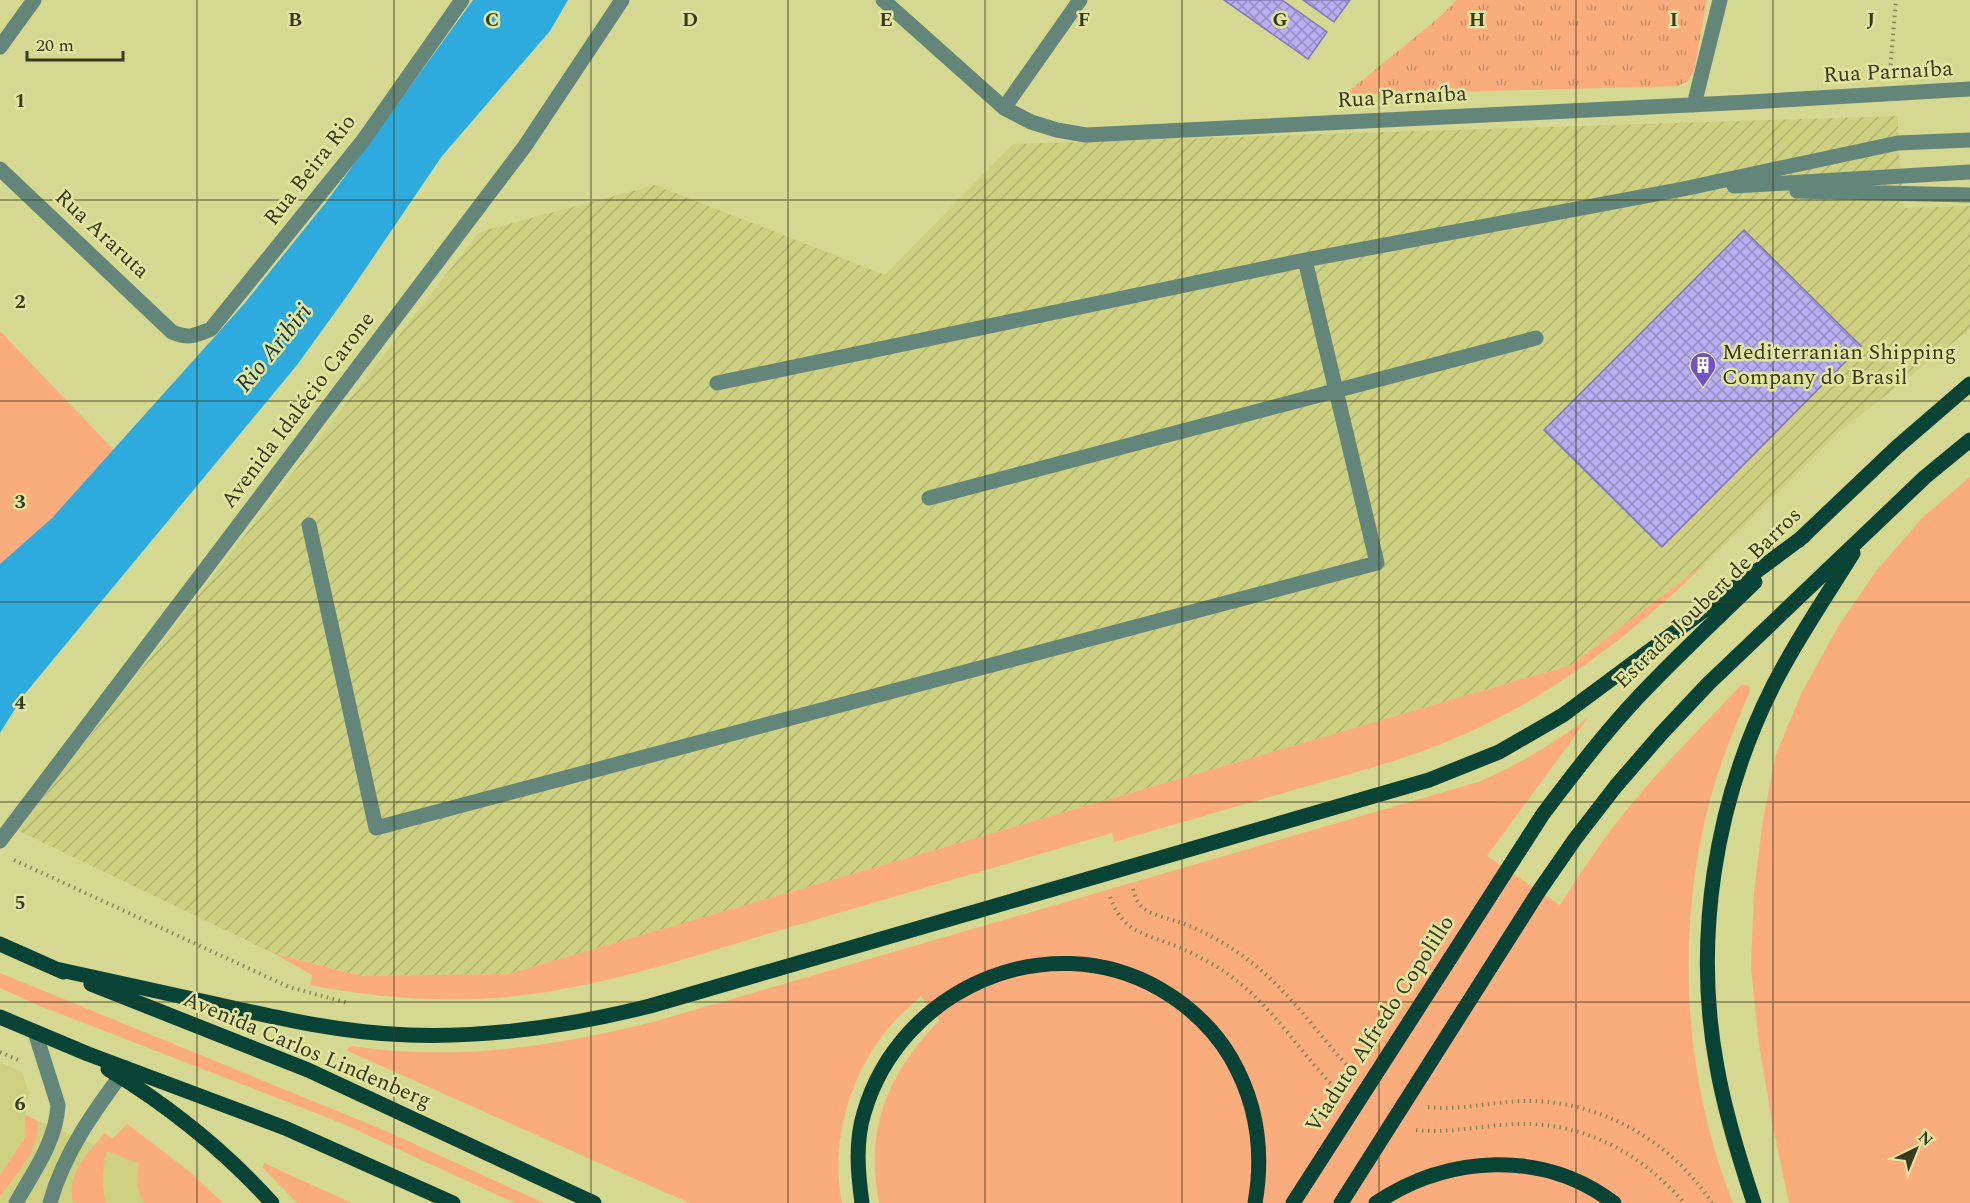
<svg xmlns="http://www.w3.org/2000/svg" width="1970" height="1203" font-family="Spectral,serif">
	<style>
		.built { fill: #ccd080 }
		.industrial { fill: url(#industrial-furrows) }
		.green { fill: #fbac7d }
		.park { fill: url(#park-tufts) }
		.water { fill: #2eabde }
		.building { fill: url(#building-cross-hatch); stroke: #8278b6; stroke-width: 1.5 }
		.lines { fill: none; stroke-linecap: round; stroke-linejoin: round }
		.path { stroke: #858856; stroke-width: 4; stroke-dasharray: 1.5 4.5; stroke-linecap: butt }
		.minor { stroke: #648579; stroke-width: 15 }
		.major { stroke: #094335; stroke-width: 15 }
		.grid { fill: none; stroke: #383a1c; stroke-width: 1.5; stroke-opacity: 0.55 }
		.labels { text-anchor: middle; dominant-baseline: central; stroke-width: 5; stroke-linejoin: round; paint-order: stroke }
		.street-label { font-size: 22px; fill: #383a1c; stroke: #e1e59d }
		.poi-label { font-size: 22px; fill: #383a1c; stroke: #e1e59d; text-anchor: start }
		.water-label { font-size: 24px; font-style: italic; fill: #1c3541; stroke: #e1e59d }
		.grid-label { font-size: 20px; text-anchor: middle; font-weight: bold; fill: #383a1c; stroke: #e1e59d; stroke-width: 5; stroke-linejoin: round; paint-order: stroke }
	</style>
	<defs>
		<pattern id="industrial-furrows" width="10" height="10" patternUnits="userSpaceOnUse" patternTransform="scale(1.5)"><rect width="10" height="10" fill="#ccd080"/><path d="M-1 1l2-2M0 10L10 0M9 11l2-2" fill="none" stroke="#b0b36e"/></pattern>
		<pattern id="park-tufts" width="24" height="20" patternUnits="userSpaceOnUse" patternTransform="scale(1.5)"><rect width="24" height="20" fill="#fbac7d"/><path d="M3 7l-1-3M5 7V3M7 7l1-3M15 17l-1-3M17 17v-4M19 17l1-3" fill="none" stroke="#cc8d66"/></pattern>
		<pattern id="building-cross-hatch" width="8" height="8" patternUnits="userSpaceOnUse" patternTransform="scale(1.5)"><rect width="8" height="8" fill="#b7adf0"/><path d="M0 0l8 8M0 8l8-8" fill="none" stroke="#968ec2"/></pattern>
	</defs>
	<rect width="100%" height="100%" fill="#d4d890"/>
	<path class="built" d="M 0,1062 L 22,1072 L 29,1093 L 25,1115 L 139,1164 L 202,1203 L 0,1203 Z"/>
	<path class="industrial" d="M 1898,116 L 1898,143 L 1904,208 L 1970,206 L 1970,329 L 1840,431 L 1707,562 L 1571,665 L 508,974 L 362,976 L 275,954 L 17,830 L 479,232 L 655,185 L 885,275 L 1013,144 Z"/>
	<path class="green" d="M 0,331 L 114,450 L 52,518 L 0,564 Z
		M 1970,477 L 1970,1203 L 1789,1203 L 1772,1122 L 1759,1045 L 1751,968 L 1754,892 L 1763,819 L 1776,754 L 1802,692 L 1839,625 L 1876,571 L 1923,517 Z
		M 1707,562 C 1636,631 1557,693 1467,733 C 1417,756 1364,770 1311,785 C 1246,804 1180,823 1114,842 L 1112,833 C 1006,864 900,895 794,926 C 716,949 638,976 558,990 C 476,1005 391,1001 310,985 L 312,975 L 275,954 L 362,976 L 508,974 L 1571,665 Z
		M 1744,684 L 1750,687 L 1750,691 C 1738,719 1727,747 1717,776 C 1674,913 1680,1070 1733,1203 L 879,1203 C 865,1129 887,1074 939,1021 L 921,996 C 907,1009 893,1021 882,1036 C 848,1082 830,1146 842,1203 L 689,1203 L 350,1052 L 347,1050 L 349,1047 L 352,1046 C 453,1062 556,1046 653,1022 L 1478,782 C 1518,765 1553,744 1588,718 L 1487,856 L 1560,905 C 1579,876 1598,846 1620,818 C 1657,771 1700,729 1741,685 Z
		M 0,973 L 386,1131 L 544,1203 L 515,1203 L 339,1122 L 40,1006 L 0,988 Z
		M 25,1115 L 38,1121 C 40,1150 16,1174 0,1197 L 0,1175 L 26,1136 Z
		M 127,1124 L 189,1171 L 223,1203 L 144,1203 C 137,1191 136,1178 139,1164 L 107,1151 C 102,1168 101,1185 106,1203 L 73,1203 C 66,1175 87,1153 105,1133 L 112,1139 Z
		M 265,1163 L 268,1165 L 352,1203 L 297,1203 L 263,1168 L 263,1165 Z"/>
	<path class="park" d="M 1456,0 L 1707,0 L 1694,71 L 1688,81 L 1678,86 L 1344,95 L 1441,16 Z"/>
	<path class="water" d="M 473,0 L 568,0 L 550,31 L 442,156 L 349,293 L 297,365 L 23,696 L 0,733 L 0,564 L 52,518 L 244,304 L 327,201 Z"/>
	<path class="building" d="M 1224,0 L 1282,0 L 1327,32 L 1308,59 Z
		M 1303,0 L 1350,0 L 1334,22 Z
		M 1744,230 L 1861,346 L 1662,547 L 1544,430 Z"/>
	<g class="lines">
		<path class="path" d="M 1890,71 L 1896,0
			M 14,860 L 289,987 L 348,1003
			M 1133,889 C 1135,897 1138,904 1144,909 C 1154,916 1168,918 1179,922 C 1190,926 1202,931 1212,937 C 1276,970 1304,1018 1350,1069
			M 1110,897 C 1124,933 1143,933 1176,946 C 1194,954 1212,963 1228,974 C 1274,1007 1299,1052 1338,1091
			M 0,1052 L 18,1060
			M 1428,1107 C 1461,1111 1495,1101 1528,1101 C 1602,1101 1672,1142 1712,1203
			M 1416,1130 C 1454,1134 1491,1123 1530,1124 C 1591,1126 1645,1157 1684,1203"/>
		<path class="minor" d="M 883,0 L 1004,108 L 1031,122 L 1057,130 L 1086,135 L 1749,102 L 1970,89
			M 0,47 L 34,0
			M 1694,105 L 1720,0
			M 1004,108 L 1080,0
			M 0,169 L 172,332 C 189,339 194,336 211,329 L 362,142 L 462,0
			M 1734,186 L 1970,172
			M 1797,191 L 1970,195
			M 717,383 L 1305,260 L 1683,189 L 1898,143 L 1970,140
			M 929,498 L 1536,338
			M 309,525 L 376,828 L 1377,563 L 1305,260
			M 0,841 L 525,146 L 622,0
			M 16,1203 C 33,1172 56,1142 58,1105 L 35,1032
			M 50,1203 C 64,1152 95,1110 126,1068"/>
		<path class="major" d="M 1798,541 L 1897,447 L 1970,384
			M 0,944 L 63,972
			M 56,969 C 111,981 165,993 220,1005 C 282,1019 344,1033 408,1035 C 491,1038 570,1026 650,1006 L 1429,780 L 1499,752 L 1563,715 L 1804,536
			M 91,984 L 308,1070 L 594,1203
			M 0,1017 L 88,1054 L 285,1128 L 453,1203
			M 108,1069 C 169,1106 224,1150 272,1203
			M 862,1203 C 858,1174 855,1142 864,1113 C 900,989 1047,924 1160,989 C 1189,1006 1214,1029 1231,1058 C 1257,1103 1264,1152 1255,1203
			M 1293,1203 L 1543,814 C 1571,777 1599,740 1630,706 C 1669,663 1713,623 1755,582
			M 1341,1203 L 1539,891 L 1575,839 L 1616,786 L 1661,734 L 1708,684 L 1925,477 L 1970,440
			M 1376,1203 C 1448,1155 1543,1149 1614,1203
			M 1754,1203 C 1739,1158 1725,1113 1717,1067 C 1693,940 1715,801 1773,686 C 1796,640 1826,597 1853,553"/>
	</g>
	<path class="grid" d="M 197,0 L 197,1203M 394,0 L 394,1203M 591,0 L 591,1203M 788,0 L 788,1203M 985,0 L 985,1203M 1182,0 L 1182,1203M 1379,0 L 1379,1203M 1576,0 L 1576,1203M 1773,0 L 1773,1203M 0,200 L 1970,200M 0,401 L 1970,401M 0,602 L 1970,602M 0,802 L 1970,802M 0,1002 L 1970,1002"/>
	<defs>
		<g id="building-pin" transform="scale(1.35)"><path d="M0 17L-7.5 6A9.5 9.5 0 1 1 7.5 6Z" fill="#7152cb" stroke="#e1e59d"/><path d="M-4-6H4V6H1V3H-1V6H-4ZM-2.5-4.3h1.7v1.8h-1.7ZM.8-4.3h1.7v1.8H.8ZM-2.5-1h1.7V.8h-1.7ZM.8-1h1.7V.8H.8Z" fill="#fff"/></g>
	</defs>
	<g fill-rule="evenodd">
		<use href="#building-pin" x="1703" y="365"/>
	</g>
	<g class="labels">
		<g class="street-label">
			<text transform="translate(1888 72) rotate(-3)">Rua Parnaíba</text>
			<text transform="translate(1402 97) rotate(-3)">Rua Parnaíba</text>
			<text transform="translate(310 170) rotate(-52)">Rua Beira Rio</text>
			<text transform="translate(102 234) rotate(43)">Rua Araruta</text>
			<text transform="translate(298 410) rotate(-53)">Avenida Idalécio Carone</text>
			<text transform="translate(1708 598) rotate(-44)">Estrada Joubert de Barros</text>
			<text transform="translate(1380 1024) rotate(-57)">Viaduto Alfredo Copolillo</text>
			<text transform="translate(307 1050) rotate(23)">Avenida Carlos Lindenberg</text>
		</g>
		<g class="poi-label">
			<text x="1722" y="352">Mediterranian Shipping<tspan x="1722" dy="25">Company do Brasil</tspan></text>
		</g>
		<g class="water-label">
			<text transform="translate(274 348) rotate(-51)">Rio Aribiri</text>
		</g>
	</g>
	<g class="grid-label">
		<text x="295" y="26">B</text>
		<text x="492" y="26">C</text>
		<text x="690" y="26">D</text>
		<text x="886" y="26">E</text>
		<text x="1084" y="26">F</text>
		<text x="1280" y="26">G</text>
		<text x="1477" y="26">H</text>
		<text x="1674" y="26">I</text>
		<text x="1871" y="26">J</text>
		<text x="20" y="107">1</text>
		<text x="20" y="308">2</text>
		<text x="20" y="508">3</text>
		<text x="20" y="709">4</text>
		<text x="20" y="909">5</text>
		<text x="20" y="1110">6</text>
	</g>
	<g transform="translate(1916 1149) rotate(43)" stroke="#e1e59d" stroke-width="4.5" paint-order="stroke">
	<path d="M0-4.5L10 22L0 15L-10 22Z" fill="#383a1c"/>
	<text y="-9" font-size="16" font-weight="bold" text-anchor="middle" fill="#383a1c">N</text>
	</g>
	<path d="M27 51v9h96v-9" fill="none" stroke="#383a1c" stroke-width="3"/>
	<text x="36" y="51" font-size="18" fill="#383a1c" stroke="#e1e59d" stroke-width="4.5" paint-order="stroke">20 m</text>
</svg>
